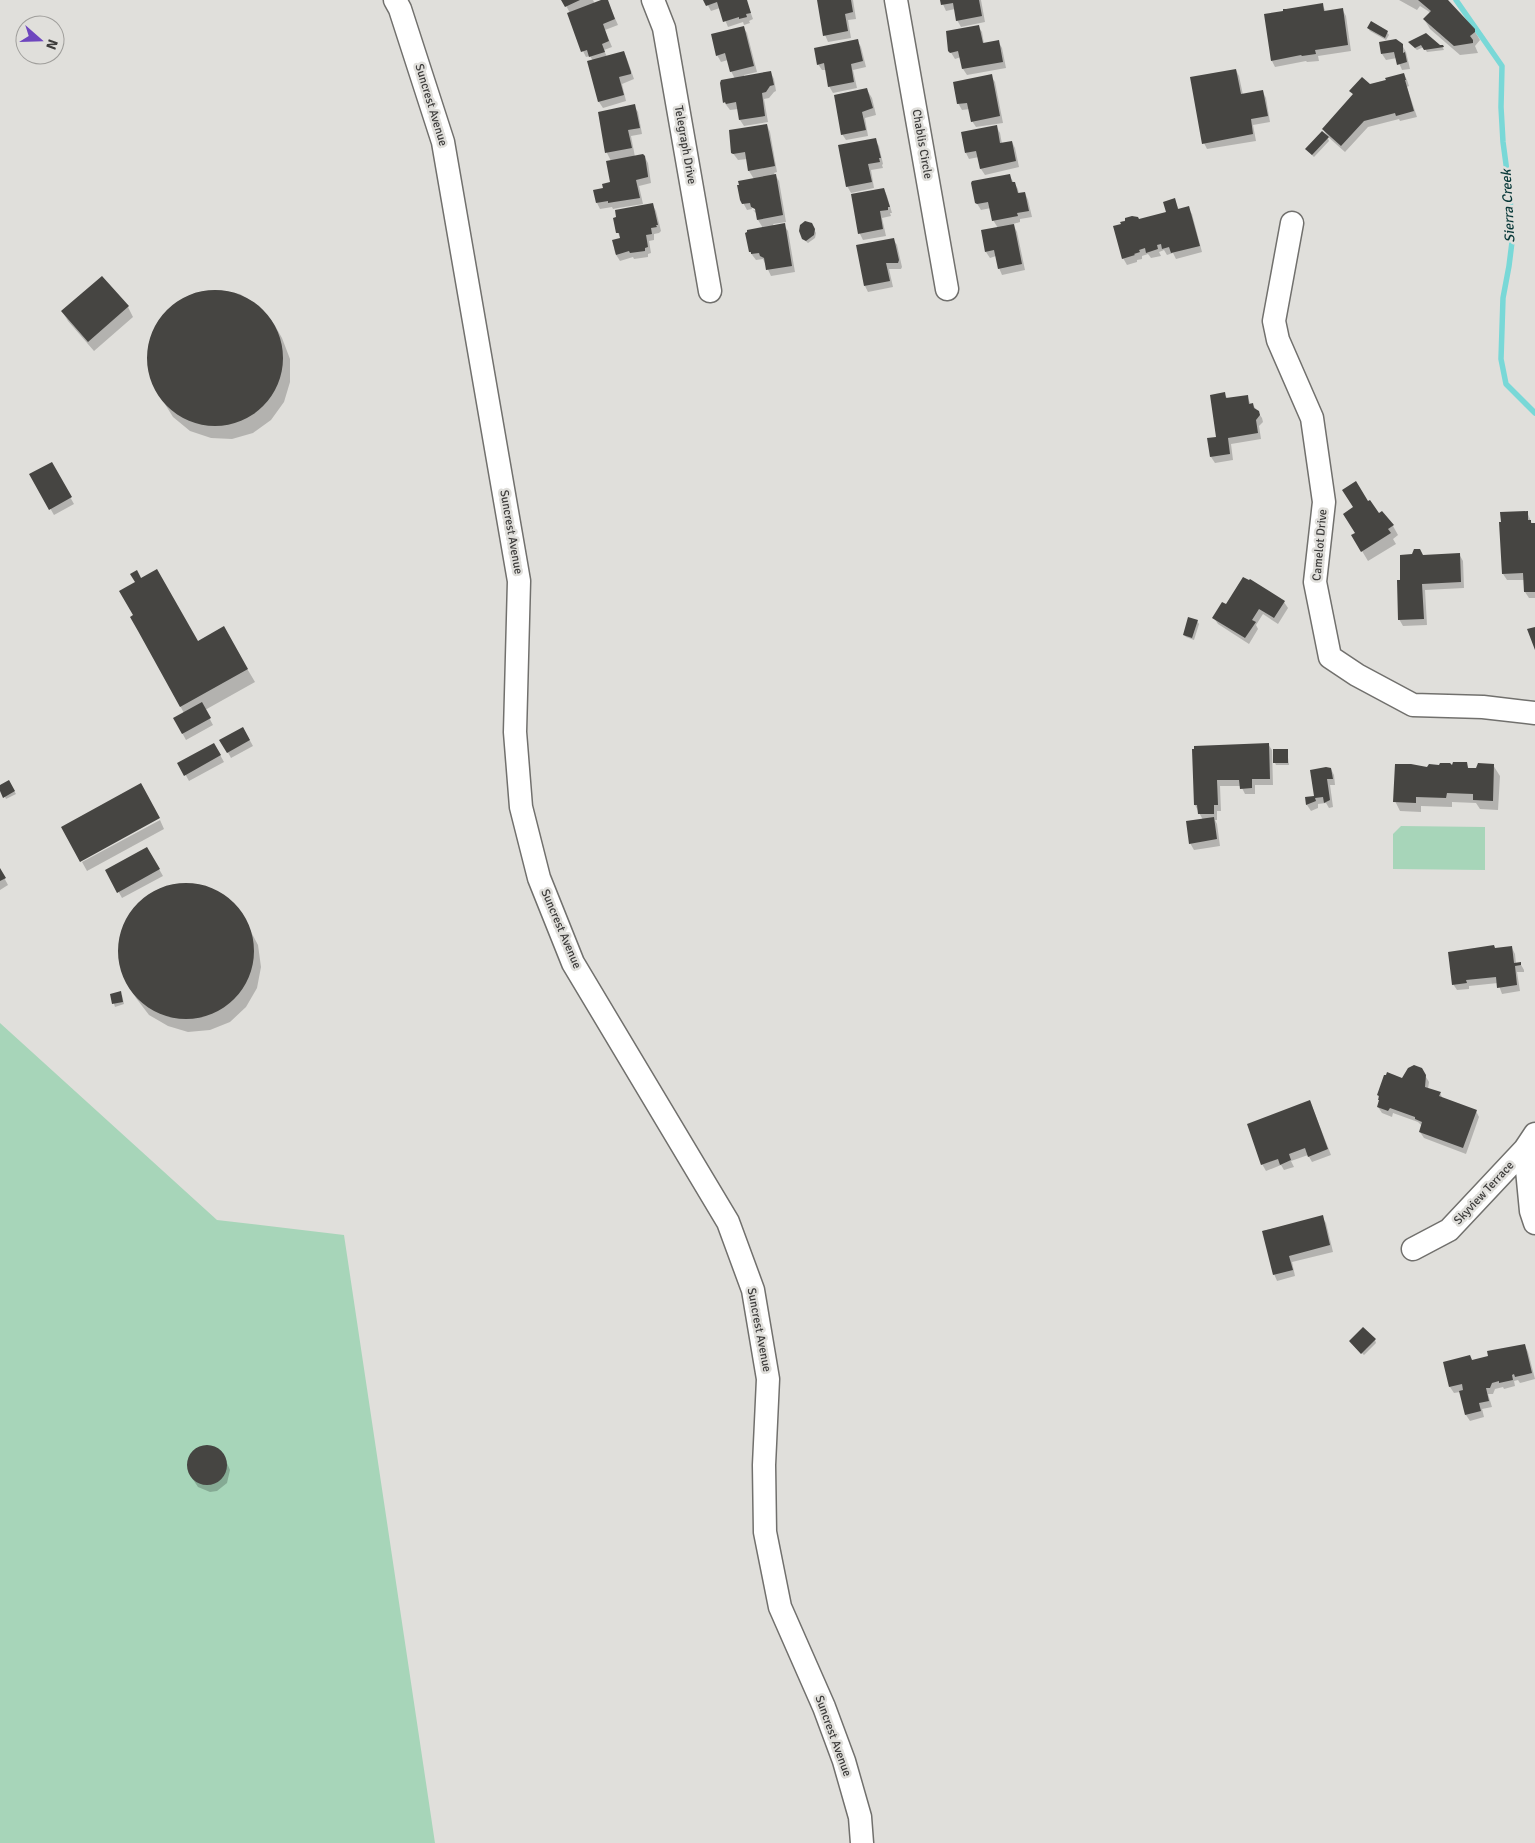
<svg xmlns="http://www.w3.org/2000/svg" width="1535" height="1843" font-family="Signika,sans-serif">
	<style>
		.green { fill: #a7d5b9 }
		.shadow { fill: #0003 }
		.lines { fill: none; stroke-linecap: round; stroke-linejoin: round }
		.stream { stroke: #79d8d7; stroke-width: 5.5 }
		.building { fill: #464542 }
		.minor-casing { stroke: #71706d; stroke-width: 25 }
		.minor { stroke: #fff; stroke-width: 22 }
		.labels { text-anchor: middle; dominant-baseline: central; stroke-width: 5; stroke-linejoin: round; paint-order: stroke }
		.street-label { font-size: 12px; fill: #3d3c3b; stroke: #e0dfdb }
		.water-label { font-size: 14px; font-style: italic; fill: #083838; stroke: #e0dfdb }
	</style>
	<rect width="100%" height="100%" fill="#e0dfdb"/>
	<path class="green" d="M 1401,826 L 1485,827 L 1485,870 L 1393,869 L 1393,834 Z
		M 0,1023 L 217,1220 L 344,1235 L 435,1843 L 0,1843 Z"/>
	<path class="shadow" d="M 563,0 L 593,0 L 595,4 L 607,0 L 618,25 L 605,30 L 612,47 L 604,50 L 607,57 L 624,52 L 627,59 L 634,79 L 622,84 L 626,101 L 603,108 L 599,102 L 589,62 L 593,61 L 590,56 L 586,57 L 583,51 L 570,13 Z
		M 705,0 L 746,0 L 753,19 L 749,21 L 750,23 L 744,25 L 743,22 L 728,27 L 720,8 L 711,11 Z
		M 819,0 L 853,0 L 856,19 L 848,20 L 851,38 L 828,42 L 825,35 Z
		M 941,0 L 981,0 L 985,22 L 961,27 L 957,20 L 955,9 L 946,11 Z
		M 1399,0 L 1446,0 L 1474,30 L 1480,40 L 1475,46 L 1478,53 L 1460,55 L 1430,29 L 1424,19 L 1430,13 L 1428,11 L 1420,6 L 1417,10 Z
		M 1322,4 L 1326,12 L 1342,9 L 1346,16 L 1351,51 L 1318,56 L 1319,61 L 1307,62 L 1306,61 L 1275,67 L 1272,61 Z
		M 978,26 L 982,32 L 984,44 L 998,41 L 1002,48 L 1006,68 L 967,75 L 963,69 L 961,57 L 955,59 L 950,51 Z
		M 743,27 L 747,33 L 757,72 L 744,75 L 744,77 L 771,73 L 774,79 L 776,91 L 774,92 L 769,98 L 764,99 L 768,122 L 744,126 L 740,120 L 738,109 L 730,110 L 724,102 L 735,79 L 731,71 L 728,60 L 721,62 L 717,55 Z
		M 1368,28 L 1387,32 L 1389,35 L 1386,40 L 1370,31 Z
		M 857,40 L 861,47 L 866,67 L 853,70 L 857,88 L 833,93 L 829,86 L 826,70 L 822,70 L 818,64 Z
		M 1409,43 L 1442,46 L 1444,50 L 1427,52 L 1424,47 L 1417,50 Z
		M 1402,45 L 1406,52 L 1410,69 L 1402,70 L 1397,58 L 1386,60 L 1382,54 Z
		M 1236,70 L 1239,76 L 1243,95 L 1263,92 L 1266,98 L 1270,122 L 1253,125 L 1256,141 L 1207,149 L 1204,143 Z
		M 1404,74 L 1407,80 L 1409,86 L 1407,87 L 1417,117 L 1400,121 L 1399,119 L 1368,127 L 1345,152 L 1327,136 L 1323,129 L 1354,96 L 1351,91 Z
		M 991,76 L 995,82 L 1003,123 L 976,127 L 972,121 L 970,109 L 962,110 L 958,103 Z
		M 867,90 L 872,98 L 876,115 L 865,118 L 868,136 L 846,140 L 842,134 Z
		M 634,106 L 638,112 L 642,134 L 631,136 L 635,157 L 644,156 L 648,163 L 651,183 L 639,186 L 643,204 L 618,208 L 613,209 L 612,207 L 600,209 L 597,203 L 605,189 L 611,183 L 611,161 L 607,153 L 599,113 Z
		M 767,125 L 770,132 L 777,172 L 774,173 L 779,181 L 786,222 L 773,224 L 774,226 L 784,225 L 788,231 L 795,272 L 771,276 L 763,259 L 756,260 L 750,252 L 763,228 L 758,220 L 757,214 L 753,210 L 760,212 L 751,206 L 752,209 L 747,210 L 741,199 L 754,179 L 749,171 L 747,159 L 738,160 L 732,152 Z
		M 996,126 L 1000,133 L 1002,144 L 1012,142 L 1015,148 L 1019,167 L 985,175 L 981,169 L 979,157 L 969,159 L 966,153 Z
		M 1328,138 L 1329,141 L 1314,157 L 1307,150 Z
		M 875,140 L 879,146 L 883,164 L 882,165 L 883,168 L 871,170 L 874,188 L 851,193 L 847,186 Z
		M 1009,175 L 1018,189 L 1019,194 L 1025,193 L 1028,200 L 1032,217 L 1020,219 L 1020,222 L 1013,224 L 1017,232 L 1025,270 L 1002,275 L 999,268 L 996,256 L 990,258 L 986,252 L 998,228 L 993,220 L 991,208 L 981,210 L 976,202 Z
		M 884,189 L 887,196 L 892,213 L 890,213 L 891,216 L 882,218 L 886,236 L 863,240 L 860,234 L 853,195 Z
		M 1175,200 L 1179,210 L 1188,208 L 1192,214 L 1202,252 L 1176,259 L 1173,253 L 1167,255 L 1164,250 L 1159,252 L 1161,256 L 1151,258 L 1148,254 L 1142,256 L 1142,259 L 1137,260 L 1137,262 L 1127,265 L 1123,258 L 1121,222 L 1132,218 L 1139,220 L 1167,213 Z
		M 652,204 L 656,211 L 661,231 L 659,233 L 654,234 L 654,240 L 649,241 L 651,253 L 648,254 L 648,257 L 634,259 L 633,257 L 620,261 L 615,253 L 613,241 L 621,239 L 618,233 Z
		M 813,227 L 816,233 L 815,238 L 808,243 L 803,239 Z
		M 893,239 L 897,245 L 902,267 L 901,269 L 889,269 L 893,287 L 868,292 L 865,286 Z
		M 217,290 L 240,294 L 259,306 L 274,324 L 282,338 L 290,359 L 290,382 L 284,402 L 271,420 L 253,433 L 232,439 L 211,438 L 190,431 L 173,417 L 153,385 L 148,364 L 150,341 L 159,320 L 175,304 L 195,293 Z
		M 128,307 L 133,317 L 94,351 L 68,321 L 62,311 Z
		M 1224,394 L 1228,399 L 1247,396 L 1251,405 L 1253,405 L 1262,418 L 1263,422 L 1259,426 L 1261,439 L 1231,444 L 1233,460 L 1215,463 L 1211,457 L 1218,438 Z
		M 51,463 L 74,504 L 54,515 L 31,475 Z
		M 1368,503 L 1378,515 L 1393,526 L 1398,535 L 1393,539 L 1396,544 L 1368,561 L 1353,536 L 1356,534 L 1355,508 Z
		M 1527,512 L 1532,524 L 1535,525 L 1535,598 L 1529,598 L 1525,592 L 1525,580 L 1507,580 L 1503,574 Z
		M 1459,554 L 1463,561 L 1464,588 L 1425,590 L 1427,625 L 1403,626 L 1399,619 L 1423,556 Z
		M 140,580 L 197,642 L 223,628 L 255,682 L 205,710 L 213,725 L 186,740 L 174,718 L 184,713 L 139,631 L 135,616 Z
		M 1284,602 L 1288,608 L 1278,624 L 1263,614 L 1256,625 L 1258,629 L 1249,644 L 1218,624 L 1214,618 L 1226,606 Z
		M 1197,621 L 1199,624 L 1194,640 L 1186,637 L 1184,635 Z
		M 243,728 L 253,746 L 231,758 L 221,740 Z
		M 214,744 L 224,762 L 189,781 L 179,763 Z
		M 1268,744 L 1272,750 L 1273,785 L 1255,785 L 1255,794 L 1245,794 L 1241,786 L 1220,786 L 1221,811 L 1217,811 L 1217,820 L 1215,820 L 1217,824 L 1220,846 L 1194,850 L 1190,843 L 1203,820 L 1195,805 L 1193,750 Z
		M 1287,750 L 1289,765 L 1276,765 L 1275,763 Z
		M 1466,764 L 1469,769 L 1477,769 L 1493,765 L 1500,776 L 1498,810 L 1480,809 L 1476,803 L 1452,802 L 1452,807 L 1421,806 L 1421,812 L 1400,811 L 1395,801 L 1428,768 L 1453,767 Z
		M 1331,769 L 1334,775 L 1335,785 L 1330,785 L 1333,807 L 1329,808 L 1326,803 L 1318,804 L 1318,808 L 1311,811 L 1307,805 L 1306,798 L 1315,797 Z
		M 9,782 L 16,794 L 6,799 L 0,786 Z
		M 160,820 L 164,829 L 87,871 L 82,862 Z
		M 147,848 L 163,876 L 122,898 L 107,871 Z
		M 0,870 L 8,885 L 0,890 Z
		M 181,884 L 204,886 L 224,896 L 240,911 L 258,945 L 261,967 L 257,988 L 246,1007 L 230,1022 L 210,1030 L 188,1032 L 168,1026 L 149,1015 L 136,998 L 128,984 L 121,963 L 120,941 L 127,919 L 141,902 L 160,889 Z
		M 1512,948 L 1515,954 L 1516,964 L 1520,963 L 1524,970 L 1524,972 L 1517,972 L 1520,991 L 1502,994 L 1498,983 L 1469,986 L 1469,989 L 1457,990 L 1453,984 L 1495,950 Z
		M 111,994 L 122,995 L 124,1004 L 115,1007 Z
		M 1421,1069 L 1429,1082 L 1428,1089 L 1440,1093 L 1443,1099 L 1476,1111 L 1479,1117 L 1466,1154 L 1424,1138 L 1420,1132 L 1422,1126 L 1418,1122 L 1393,1113 L 1392,1117 L 1382,1113 L 1378,1107 L 1380,1101 L 1378,1095 Z
		M 1310,1101 L 1331,1155 L 1312,1162 L 1308,1155 L 1291,1161 L 1294,1167 L 1284,1170 L 1281,1165 L 1266,1171 L 1262,1164 Z
		M 1322,1217 L 1326,1223 L 1333,1252 L 1292,1262 L 1295,1276 L 1277,1281 L 1274,1274 L 1263,1231 Z
		M 1375,1340 L 1376,1343 L 1364,1355 L 1350,1342 Z
		M 1525,1346 L 1528,1352 L 1535,1379 L 1520,1383 L 1518,1380 L 1514,1381 L 1515,1386 L 1504,1389 L 1503,1387 L 1495,1389 L 1493,1394 L 1488,1394 L 1492,1407 L 1482,1409 L 1484,1417 L 1470,1421 L 1466,1415 L 1460,1392 L 1454,1393 L 1450,1387 L 1444,1363 L 1473,1361 Z
		M 207,1446 L 213,1447 L 224,1456 L 230,1470 L 227,1483 L 217,1491 L 210,1492 L 198,1487 L 190,1475 L 188,1468 L 190,1455 L 195,1450 Z"/>
	<g class="lines">
		<path class="stream" d="M 1456,0 L 1502,66 L 1501,107 L 1503,142 L 1510,194 L 1512,242 L 1509,266 L 1503,298 L 1501,359 L 1506,384 L 1535,413"/>
	</g>
	<path class="building" d="M 561,0 L 580,0 L 565,7 Z
		M 601,0 L 608,0 L 615,19 L 603,24 L 609,41 L 602,44 L 605,52 L 589,57 L 587,50 L 581,52 L 567,13 Z
		M 703,0 L 747,0 L 751,13 L 746,14 L 747,17 L 739,19 L 739,17 L 723,22 L 717,2 L 706,6 Z
		M 817,0 L 851,0 L 853,12 L 845,14 L 848,31 L 823,36 Z
		M 940,0 L 979,0 L 982,16 L 956,21 L 953,3 L 941,5 Z
		M 1418,0 L 1448,0 L 1475,29 L 1475,32 L 1470,36 L 1473,40 L 1473,43 L 1454,46 L 1423,19 L 1431,11 Z
		M 1323,3 L 1324,11 L 1343,8 L 1348,45 L 1315,50 L 1316,54 L 1302,56 L 1301,55 L 1271,61 L 1264,14 L 1283,11 L 1283,9 L 1286,9 Z
		M 1371,21 L 1388,31 L 1385,38 L 1367,28 Z
		M 979,25 L 983,43 L 999,40 L 1003,62 L 962,69 L 958,51 L 950,53 L 948,51 L 946,31 Z
		M 744,26 L 754,66 L 730,72 L 725,53 L 716,56 L 711,34 Z
		M 1426,33 L 1440,45 L 1443,45 L 1444,47 L 1424,50 L 1421,45 L 1415,48 L 1408,42 Z
		M 858,39 L 863,61 L 851,64 L 854,82 L 828,87 L 824,63 L 817,65 L 814,48 Z
		M 1396,39 L 1403,44 L 1403,53 L 1405,52 L 1407,62 L 1397,65 L 1394,52 L 1381,54 L 1379,42 Z
		M 624,51 L 631,72 L 631,74 L 619,77 L 624,95 L 598,102 L 587,61 Z
		M 1236,69 L 1241,94 L 1263,90 L 1268,116 L 1251,119 L 1253,134 L 1202,144 L 1190,77 Z
		M 771,71 L 774,85 L 770,86 L 766,92 L 762,93 L 765,116 L 739,120 L 736,102 L 726,104 L 725,102 L 723,103 L 720,83 L 721,80 Z
		M 1404,73 L 1406,80 L 1405,80 L 1414,111 L 1396,116 L 1395,113 L 1364,121 L 1341,146 L 1322,129 L 1353,94 L 1349,91 L 1362,77 L 1370,84 L 1386,80 L 1385,78 Z
		M 992,74 L 1000,116 L 971,122 L 967,103 L 957,104 L 953,82 Z
		M 867,88 L 873,108 L 862,112 L 866,130 L 841,135 L 834,95 Z
		M 635,104 L 640,128 L 628,130 L 632,148 L 605,153 L 598,112 Z
		M 767,124 L 775,166 L 748,171 L 745,152 L 733,154 L 731,153 L 729,130 Z
		M 997,125 L 1000,143 L 1012,141 L 1016,161 L 980,169 L 976,151 L 965,153 L 961,132 Z
		M 1322,131 L 1329,137 L 1312,155 L 1305,149 Z
		M 876,138 L 881,158 L 879,158 L 880,162 L 868,164 L 872,182 L 846,187 L 838,145 Z
		M 643,154 L 645,156 L 648,176 L 648,177 L 636,180 L 640,198 L 614,202 L 608,203 L 608,201 L 596,203 L 593,190 L 603,188 L 602,184 L 610,182 L 606,161 Z
		M 776,174 L 783,215 L 757,220 L 755,209 L 751,207 L 750,203 L 742,204 L 740,200 L 737,185 L 739,185 L 738,181 Z
		M 1010,174 L 1012,182 L 1015,182 L 1018,193 L 1025,192 L 1029,211 L 1017,213 L 1018,216 L 992,221 L 988,202 L 977,204 L 975,203 L 971,183 L 972,181 Z
		M 884,188 L 890,207 L 888,207 L 888,210 L 880,211 L 883,229 L 858,234 L 851,194 Z
		M 1175,198 L 1178,209 L 1189,206 L 1200,246 L 1171,253 L 1169,247 L 1162,249 L 1161,244 L 1157,245 L 1158,249 L 1146,253 L 1145,248 L 1139,250 L 1140,252 L 1134,254 L 1135,255 L 1122,259 L 1113,226 L 1121,224 L 1120,222 L 1125,221 L 1125,218 L 1132,216 L 1138,217 L 1139,219 L 1166,212 L 1163,202 Z
		M 653,203 L 658,225 L 656,225 L 657,227 L 651,228 L 652,234 L 646,235 L 648,247 L 645,248 L 645,251 L 630,253 L 629,251 L 616,255 L 612,240 L 620,238 L 619,233 L 616,233 L 613,218 L 616,217 L 615,210 Z
		M 805,221 L 812,223 L 815,229 L 814,235 L 806,241 L 802,239 L 799,231 L 800,225 Z
		M 785,223 L 792,266 L 766,270 L 764,258 L 760,256 L 759,253 L 751,254 L 751,252 L 749,252 L 745,233 L 747,232 L 747,230 Z
		M 1014,224 L 1022,264 L 998,269 L 994,250 L 985,252 L 981,230 Z
		M 894,238 L 899,260 L 898,263 L 886,263 L 890,281 L 864,286 L 856,245 Z
		M 102,276 L 129,306 L 88,342 L 61,311 Z
		M147 358a68 68 0 1 1 136 0a68 68 0 1 1-136 0Z
		M 1225,392 L 1226,398 L 1248,395 L 1249,404 L 1253,403 L 1254,408 L 1259,411 L 1260,415 L 1256,420 L 1258,433 L 1228,438 L 1230,454 L 1210,457 L 1207,438 L 1216,437 L 1210,395 Z
		M 52,462 L 72,497 L 49,510 L 29,474 Z
		M 1356,481 L 1368,501 L 1370,500 L 1379,513 L 1382,511 L 1394,525 L 1388,529 L 1391,533 L 1361,552 L 1351,535 L 1355,533 L 1343,514 L 1353,507 L 1342,490 Z
		M 1528,511 L 1528,520 L 1531,520 L 1531,523 L 1535,523 L 1535,592 L 1524,592 L 1523,573 L 1502,574 L 1499,522 L 1501,522 L 1500,512 Z
		M 1414,549 L 1420,549 L 1423,555 L 1460,553 L 1461,582 L 1422,584 L 1424,619 L 1398,620 L 1397,580 L 1400,580 L 1400,555 L 1412,554 Z
		M 157,569 L 198,641 L 224,626 L 248,669 L 180,707 L 138,631 L 130,617 L 133,615 L 119,591 L 135,582 L 130,574 L 137,570 L 141,578 Z
		M 1243,577 L 1249,580 L 1250,579 L 1285,601 L 1274,618 L 1259,609 L 1252,620 L 1256,622 L 1245,638 L 1212,618 L 1222,602 L 1226,604 Z
		M 1188,617 L 1198,620 L 1192,638 L 1183,635 Z
		M 1535,627 L 1535,650 L 1527,629 Z
		M 202,702 L 211,718 L 182,734 L 173,718 Z
		M 243,727 L 250,740 L 227,753 L 219,740 Z
		M 214,743 L 221,755 L 184,776 L 177,763 Z
		M 1269,743 L 1270,779 L 1252,779 L 1252,788 L 1240,789 L 1239,780 L 1217,780 L 1218,805 L 1214,805 L 1214,814 L 1198,814 L 1197,805 L 1194,805 L 1192,749 L 1194,749 L 1194,746 Z
		M 1273,749 L 1288,749 L 1288,763 L 1273,763 Z
		M 1453,762 L 1467,762 L 1468,768 L 1476,768 L 1478,763 L 1494,764 L 1493,801 L 1473,800 L 1473,794 L 1447,793 L 1446,798 L 1416,797 L 1416,803 L 1393,802 L 1395,764 L 1411,764 L 1427,767 L 1429,764 L 1439,765 L 1440,763 L 1450,763 L 1452,765 Z
		M 1326,767 L 1331,768 L 1333,779 L 1327,779 L 1330,800 L 1324,803 L 1323,797 L 1315,798 L 1316,801 L 1306,805 L 1305,797 L 1314,796 L 1310,770 Z
		M 9,780 L 15,791 L 3,798 L 0,791 L 0,785 Z
		M 141,783 L 160,818 L 80,862 L 61,827 Z
		M 1214,817 L 1217,839 L 1189,844 L 1186,821 Z
		M 147,847 L 160,869 L 117,893 L 105,870 Z
		M 0,868 L 6,878 L 0,881 Z
		M118 951a68 68 0 1 1 136 0a68 68 0 1 1-136 0Z
		M 1494,945 L 1495,948 L 1512,946 L 1514,963 L 1521,962 L 1521,965 L 1515,966 L 1517,985 L 1497,988 L 1496,977 L 1466,980 L 1467,983 L 1452,985 L 1448,952 Z
		M 121,991 L 123,1002 L 112,1004 L 110,994 Z
		M 1414,1065 L 1422,1068 L 1426,1075 L 1425,1087 L 1441,1092 L 1439,1096 L 1477,1110 L 1463,1148 L 1419,1132 L 1422,1122 L 1415,1119 L 1415,1117 L 1390,1108 L 1388,1111 L 1377,1107 L 1379,1100 L 1378,1100 L 1379,1096 L 1377,1095 L 1384,1075 L 1386,1075 L 1387,1072 L 1402,1078 L 1408,1068 Z
		M 1310,1100 L 1328,1149 L 1308,1157 L 1305,1148 L 1289,1154 L 1291,1160 L 1280,1165 L 1278,1159 L 1261,1165 L 1247,1124 Z
		M 1323,1215 L 1330,1245 L 1289,1256 L 1293,1270 L 1273,1275 L 1262,1231 Z
		M 1363,1327 L 1376,1339 L 1361,1354 L 1349,1341 Z
		M 1525,1344 L 1532,1373 L 1515,1377 L 1514,1374 L 1512,1375 L 1513,1380 L 1499,1383 L 1499,1381 L 1492,1383 L 1490,1388 L 1486,1388 L 1489,1401 L 1479,1403 L 1481,1411 L 1465,1415 L 1459,1391 L 1463,1390 L 1462,1384 L 1449,1387 L 1443,1362 L 1470,1355 L 1472,1360 L 1488,1356 L 1487,1351 Z
		M187 1465a20 20 0 1 1 40 0a20 20 0 1 1-40 0Z"/>
	<g class="lines">
		<g class="minor-casing">
			<path id="minor" d="M 395,0 L 400,9 L 443,142 L 519,581 L 515,732 L 521,807 L 539,878 L 573,963 L 728,1222 L 753,1290 L 768,1379 L 764,1465 L 765,1532 L 780,1607 L 824,1707 L 844,1761 L 860,1817 L 862,1843
				M 653,0 L 664,28 L 710,291
				M 896,0 L 947,289
				M 1292,223 L 1274,321 L 1278,340 L 1312,418 L 1324,502 L 1315,582 L 1330,657 L 1357,675 L 1413,705 L 1483,707 L 1535,713
				M 1535,1134 L 1525,1149 L 1531,1211 L 1535,1223
				M 1413,1249 L 1449,1230 L 1525,1149"/>
		</g>
		<use href="#minor" class="minor"/>
	</g>
	<g class="labels">
		<g class="street-label">
			<text transform="translate(431 105) rotate(73)">Suncrest Avenue</text>
			<text transform="translate(922 144) rotate(80)">Chablis Circle</text>
			<text transform="translate(685 145) rotate(80)">Telegraph Drive</text>
			<text transform="translate(511 532) rotate(80)">Suncrest Avenue</text>
			<text transform="translate(1320 545) rotate(-85)">Camelot Drive</text>
			<text transform="translate(561 929) rotate(67)">Suncrest Avenue</text>
			<text transform="translate(1484 1193) rotate(-47)">Skyview Terrace</text>
			<text transform="translate(759 1330) rotate(79)">Suncrest Avenue</text>
			<text transform="translate(833 1736) rotate(70)">Suncrest Avenue</text>
		</g>
		<g class="water-label">
			<text transform="translate(1508 206) rotate(-93)">Sierra Creek</text>
		</g>
	</g>
	<g transform="translate(40 40) rotate(110)"><circle r="24" fill="#e0dfdb" stroke="#9f9e9b"/>
	<path d="M0-4L9 19L0 12L-9 19Z" fill="#6e46be"/>
	<text y="-8" font-size="14" font-weight="bold" text-anchor="middle" fill="#3d3c3b">N</text>
	</g>
</svg>
